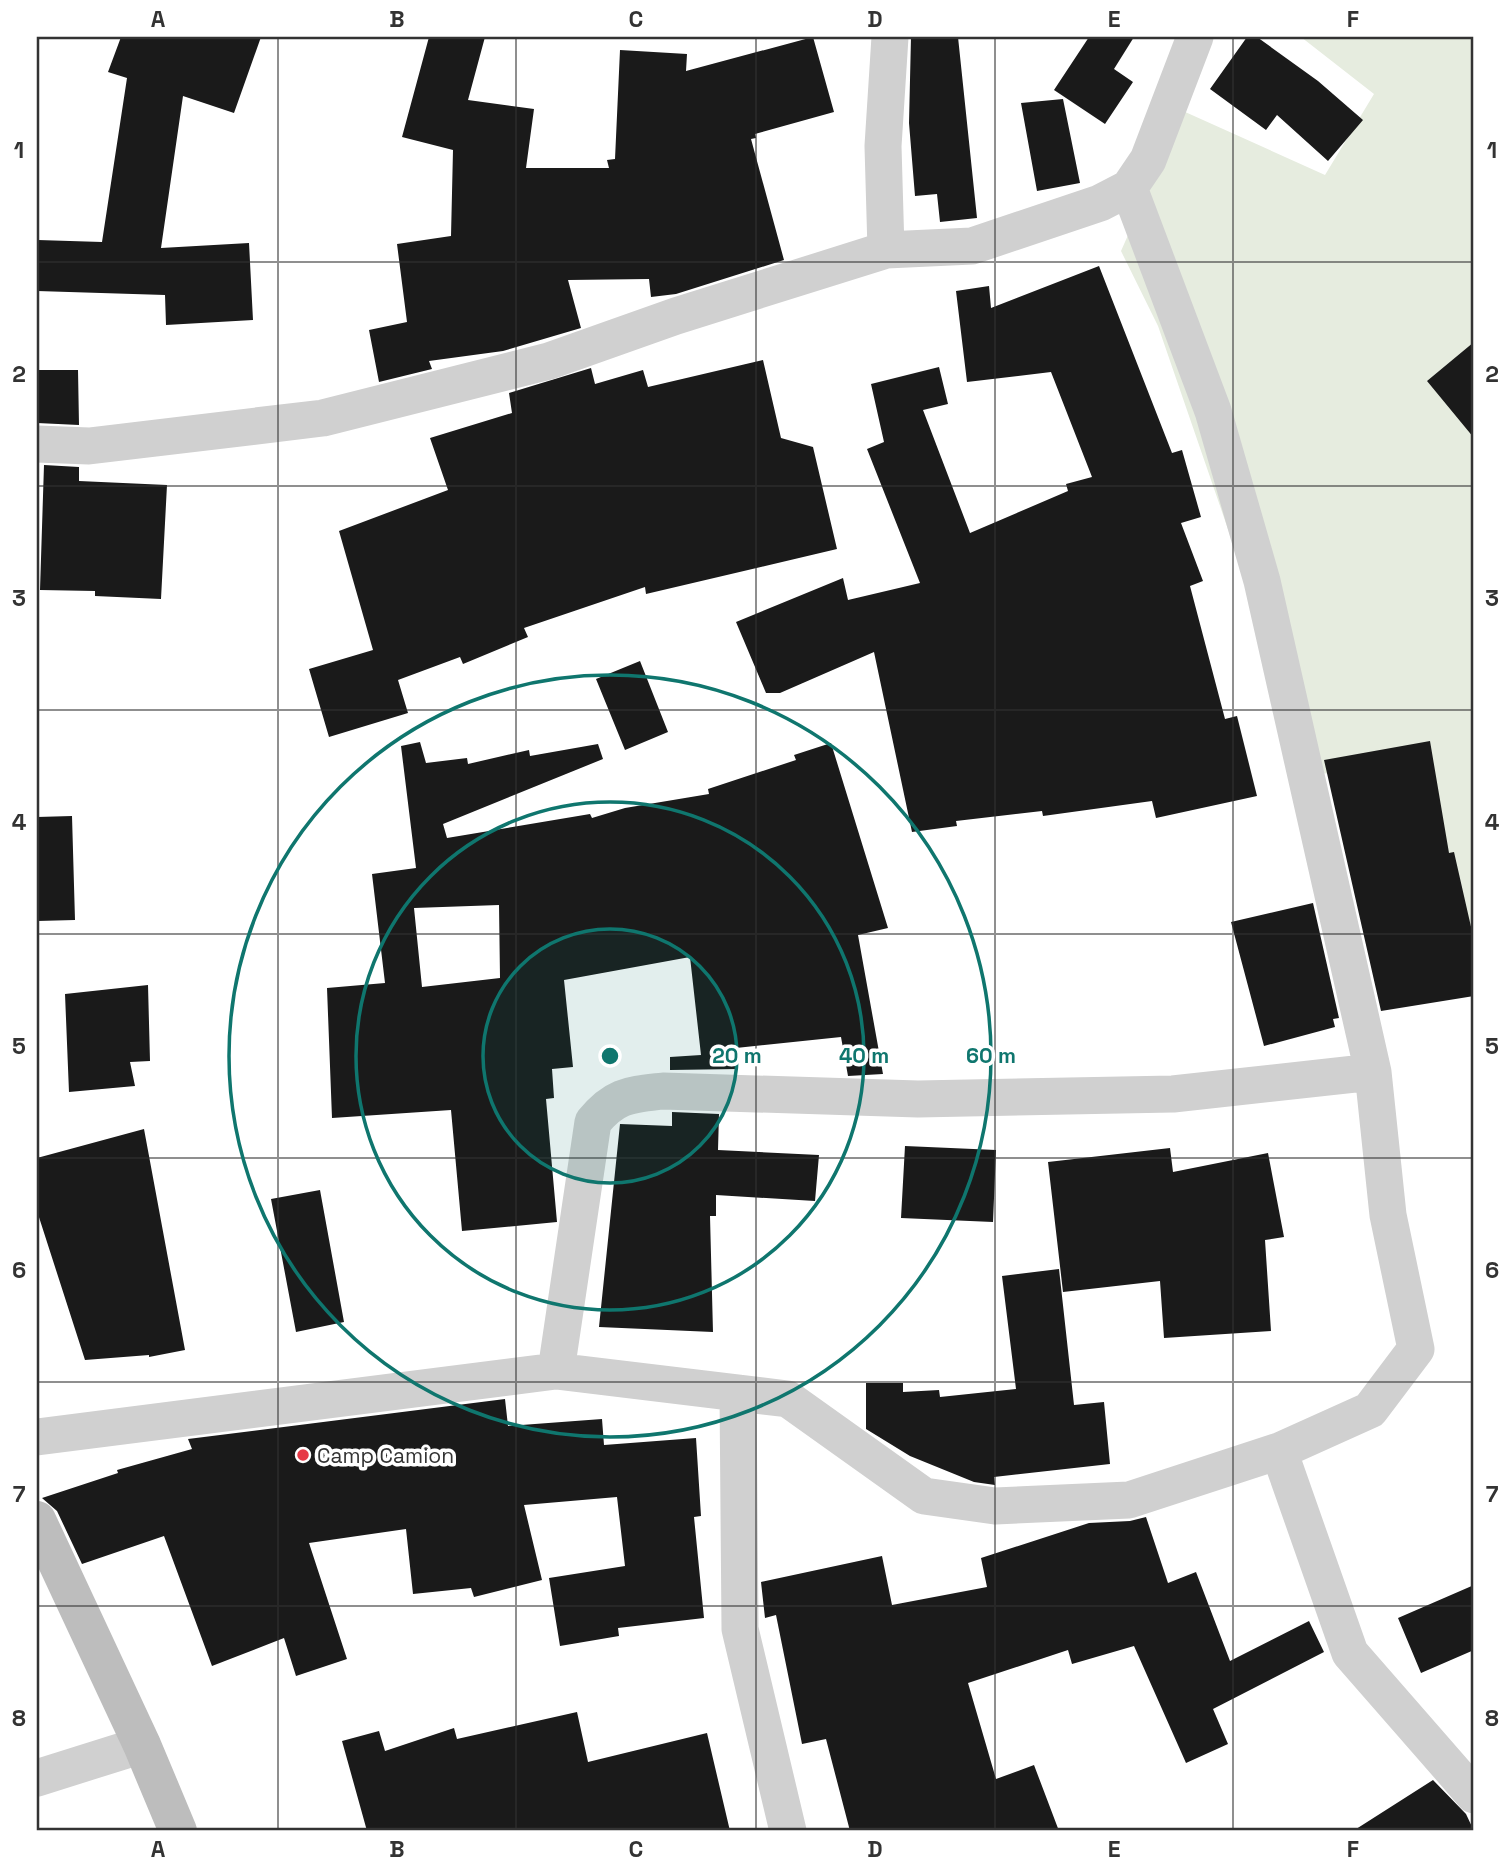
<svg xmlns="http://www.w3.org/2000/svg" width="1511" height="1868" font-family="'Space Grotesk',sans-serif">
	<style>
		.green { fill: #e6ecdf }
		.building { fill: #1a1a1a; fill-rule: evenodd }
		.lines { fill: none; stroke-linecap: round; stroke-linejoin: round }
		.street { stroke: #d0d0d0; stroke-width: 37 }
		.secondary { stroke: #bdbdbd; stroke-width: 38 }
		.grid { fill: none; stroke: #333; stroke-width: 2; stroke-opacity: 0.55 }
		.ring { fill: none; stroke: #0f766e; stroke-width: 3.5 }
		.poi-dot { fill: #e63946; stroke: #fff; stroke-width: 2.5 }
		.labels { text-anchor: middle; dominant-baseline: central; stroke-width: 7; stroke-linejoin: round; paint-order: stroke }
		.poi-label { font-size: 21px; fill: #333; stroke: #fff; text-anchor: start }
		.centre { fill: #0f766e; stroke: #fff; stroke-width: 3.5 }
		.ring-label { font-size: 21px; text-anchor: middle; font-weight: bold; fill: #0f766e; stroke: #fff; stroke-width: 7; stroke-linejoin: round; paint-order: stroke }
		.neatline { fill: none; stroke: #333; stroke-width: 2.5 }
		.grid-label { font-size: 23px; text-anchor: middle; font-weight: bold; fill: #333 }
	</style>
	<rect width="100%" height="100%" fill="#fff"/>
	<path class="green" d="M 1301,37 L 1474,38 L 1474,999 L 1424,777 L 1312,773 L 1158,326 L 1121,251 L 1183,111 L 1325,175 L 1374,94 Z"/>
	<path class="building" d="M 121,37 L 261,37 L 234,113 L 183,96 L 161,248 L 249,243 L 253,320 L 166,325 L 165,295 L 37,291 L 38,240 L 102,242 L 127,78 L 108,72 Z
		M 429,37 L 485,37 L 468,100 L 534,109 L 526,168 L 609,168 L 607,160 L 615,159 L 620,50 L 687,54 L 686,71 L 813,37 L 834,112 L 755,134 L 756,138 L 751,139 L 784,260 L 676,294 L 651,297 L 649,279 L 568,280 L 581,328 L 503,351 L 429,361 L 432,369 L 379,382 L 369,330 L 407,322 L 397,244 L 451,236 L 453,150 L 402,137 Z
		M 911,37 L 958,37 L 977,218 L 940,222 L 937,194 L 915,196 L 909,123 Z
		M 1089,37 L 1134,37 L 1114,69 L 1133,82 L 1105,124 L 1054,90 Z
		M 1247,37 L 1257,37 L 1318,81 L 1363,120 L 1328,161 L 1277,115 L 1266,130 L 1210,89 Z
		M 1063,99 L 1080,183 L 1037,191 L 1021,103 Z
		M 1099,266 L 1172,453 L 1182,450 L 1201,517 L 1181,523 L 1203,581 L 1190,586 L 1225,719 L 1237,716 L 1257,796 L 1156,818 L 1152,801 L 1043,816 L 1042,811 L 956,821 L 957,826 L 912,832 L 874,652 L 780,693 L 766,693 L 736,622 L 843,578 L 848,600 L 920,583 L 867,449 L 884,442 L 871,384 L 939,367 L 948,404 L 923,410 L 970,533 L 1068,491 L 1066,484 L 1092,477 L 1051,372 L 967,382 L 956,291 L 989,286 L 991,308 Z
		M 1474,342 L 1474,438 L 1427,381 Z
		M 763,360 L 781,438 L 813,447 L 837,549 L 646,594 L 645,587 L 524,628 L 528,637 L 463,664 L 460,657 L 398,680 L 408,713 L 329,737 L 309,669 L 373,650 L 339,531 L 448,490 L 430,438 L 512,413 L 509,393 L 591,368 L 595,384 L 643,370 L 648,387 Z
		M 37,370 L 78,370 L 79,425 L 37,423 Z
		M 44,465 L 79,467 L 79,481 L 167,485 L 161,599 L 95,596 L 95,591 L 40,590 Z
		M 640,661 L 668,732 L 625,750 L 596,679 Z
		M 1430,741 L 1449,853 L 1454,852 L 1474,940 L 1474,996 L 1381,1011 L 1324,760 Z
		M 420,742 L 426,763 L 467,758 L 468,764 L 529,750 L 530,756 L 598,744 L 603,759 L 443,824 L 447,838 L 590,814 L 592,818 L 625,808 L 709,794 L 708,789 L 796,760 L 794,755 L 831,743 L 888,928 L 858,935 L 883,1074 L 848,1076 L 841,1037 L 736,1048 L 737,1069 L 670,1070 L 670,1057 L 701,1055 L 690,957 L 564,980 L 573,1067 L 552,1069 L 554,1098 L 546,1099 L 557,1222 L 462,1231 L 451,1110 L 332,1118 L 327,988 L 385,983 L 372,874 L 416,868 L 401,746 ZM 499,905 L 500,978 L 422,987 L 414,908 Z
		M 72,816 L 75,920 L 37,921 L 37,817 Z
		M 1313,903 L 1339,1018 L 1333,1019 L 1335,1027 L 1264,1046 L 1231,922 Z
		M 148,985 L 150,1061 L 130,1062 L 135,1086 L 69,1092 L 65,994 Z
		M 672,1112 L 719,1114 L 718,1150 L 819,1155 L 815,1201 L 716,1195 L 716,1216 L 710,1216 L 713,1332 L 599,1327 L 620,1124 L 672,1126 Z
		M 144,1129 L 185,1350 L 149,1357 L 149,1355 L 85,1360 L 37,1211 L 37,1158 Z
		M 905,1146 L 996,1150 L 993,1222 L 901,1218 Z
		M 1170,1148 L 1173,1172 L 1268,1153 L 1284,1237 L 1265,1240 L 1271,1331 L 1164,1338 L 1160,1281 L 1063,1292 L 1048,1162 Z
		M 320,1190 L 344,1322 L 296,1332 L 271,1199 Z
		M 1059,1269 L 1074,1405 L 1104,1402 L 1110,1464 L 994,1477 L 995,1485 L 974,1482 L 910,1456 L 866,1429 L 866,1383 L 903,1383 L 903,1392 L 939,1390 L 940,1397 L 1016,1389 L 1002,1276 Z
		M 505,1399 L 508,1426 L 602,1419 L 604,1445 L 696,1438 L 701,1516 L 694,1517 L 704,1618 L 618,1628 L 619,1636 L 560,1646 L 549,1578 L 625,1566 L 617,1497 L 524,1505 L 542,1580 L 474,1597 L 471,1588 L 413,1594 L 406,1529 L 309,1543 L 347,1659 L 296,1676 L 284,1638 L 212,1666 L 164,1536 L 82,1564 L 57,1511 L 42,1498 L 118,1473 L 117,1470 L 192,1449 L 188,1439 Z
		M 1146,1517 L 1168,1583 L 1196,1572 L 1230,1661 L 1309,1621 L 1324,1652 L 1213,1709 L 1228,1744 L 1186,1763 L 1134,1646 L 1072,1664 L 1068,1650 L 968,1683 L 996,1779 L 1034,1765 L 1059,1831 L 850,1831 L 826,1739 L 802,1744 L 776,1615 L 765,1618 L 761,1582 L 882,1556 L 892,1605 L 987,1587 L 981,1558 L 1089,1523 L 1130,1521 Z
		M 1474,1585 L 1474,1650 L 1421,1673 L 1398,1618 Z
		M 577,1712 L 588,1762 L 707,1733 L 730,1831 L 367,1831 L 342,1741 L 379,1731 L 385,1751 L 454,1728 L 457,1739 Z
		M 1433,1780 L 1466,1814 L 1474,1831 L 1353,1831 Z"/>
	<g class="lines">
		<path class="street" d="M 886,250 L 883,146 L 890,37
			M 37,444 L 89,446 L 323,418 L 549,361 L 676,316 L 886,250 L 972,246 L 1100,203 L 1129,188 L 1148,160 L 1195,37
			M 556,1371 L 788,1399 L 924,1496 L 995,1506 L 1129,1500 L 1279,1451 L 1370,1410 L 1416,1349 L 1388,1215 L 1373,1072
			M 738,1393 L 740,1629 L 788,1831
			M 37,1437 L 556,1371 L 593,1122 C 615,1095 629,1095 663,1091 L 918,1099 L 1173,1094 L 1373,1072 L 1262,581 L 1213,411 L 1129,188
			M 1279,1451 L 1350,1653 L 1474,1795
			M 37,1778 L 142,1745"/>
		<path class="secondary" d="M 37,1520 L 142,1745 L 178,1831"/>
	</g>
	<path class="grid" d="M 278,37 L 278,1831M 516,37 L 516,1831M 756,37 L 756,1831M 995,37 L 995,1831M 1233,37 L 1233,1831M 37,262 L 1474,262M 37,486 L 1474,486M 37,710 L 1474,710M 37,934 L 1474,934M 37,1158 L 1474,1158M 37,1382 L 1474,1382M 37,1606 L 1474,1606"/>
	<circle cx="610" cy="1056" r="127" fill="#0f766e" fill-opacity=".12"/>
	<g class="ring">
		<circle cx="610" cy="1056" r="127"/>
		<circle cx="610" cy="1056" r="254"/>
		<circle cx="610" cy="1056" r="381"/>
	</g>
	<circle class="poi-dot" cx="303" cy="1455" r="7"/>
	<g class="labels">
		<g class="poi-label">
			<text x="317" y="1455">Camp Camion</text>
		</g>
	</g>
	<circle cx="610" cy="1056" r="10" class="centre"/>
	<g class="ring-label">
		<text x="737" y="1063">20 m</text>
		<text x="864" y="1063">40 m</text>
		<text x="991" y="1063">60 m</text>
	</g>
	<rect width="1511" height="1868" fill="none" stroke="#ffffff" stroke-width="77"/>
	<rect x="38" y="38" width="1434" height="1791" class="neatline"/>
	<g class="grid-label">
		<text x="158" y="27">A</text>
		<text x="397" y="27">B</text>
		<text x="636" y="27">C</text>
		<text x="875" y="27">D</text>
		<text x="1114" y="27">E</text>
		<text x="1353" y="27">F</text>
		<text x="19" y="158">1</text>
		<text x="1492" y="158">1</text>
		<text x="19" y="382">2</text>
		<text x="1492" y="382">2</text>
		<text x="19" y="606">3</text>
		<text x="1492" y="606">3</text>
		<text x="19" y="830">4</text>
		<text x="1492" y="830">4</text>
		<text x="19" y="1054">5</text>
		<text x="1492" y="1054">5</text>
		<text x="19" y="1278">6</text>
		<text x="1492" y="1278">6</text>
		<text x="19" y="1502">7</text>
		<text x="1492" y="1502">7</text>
		<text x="19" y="1726">8</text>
		<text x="1492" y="1726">8</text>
		<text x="158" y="1857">A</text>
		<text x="397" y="1857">B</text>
		<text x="636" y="1857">C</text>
		<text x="875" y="1857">D</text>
		<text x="1114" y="1857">E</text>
		<text x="1353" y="1857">F</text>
	</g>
</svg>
